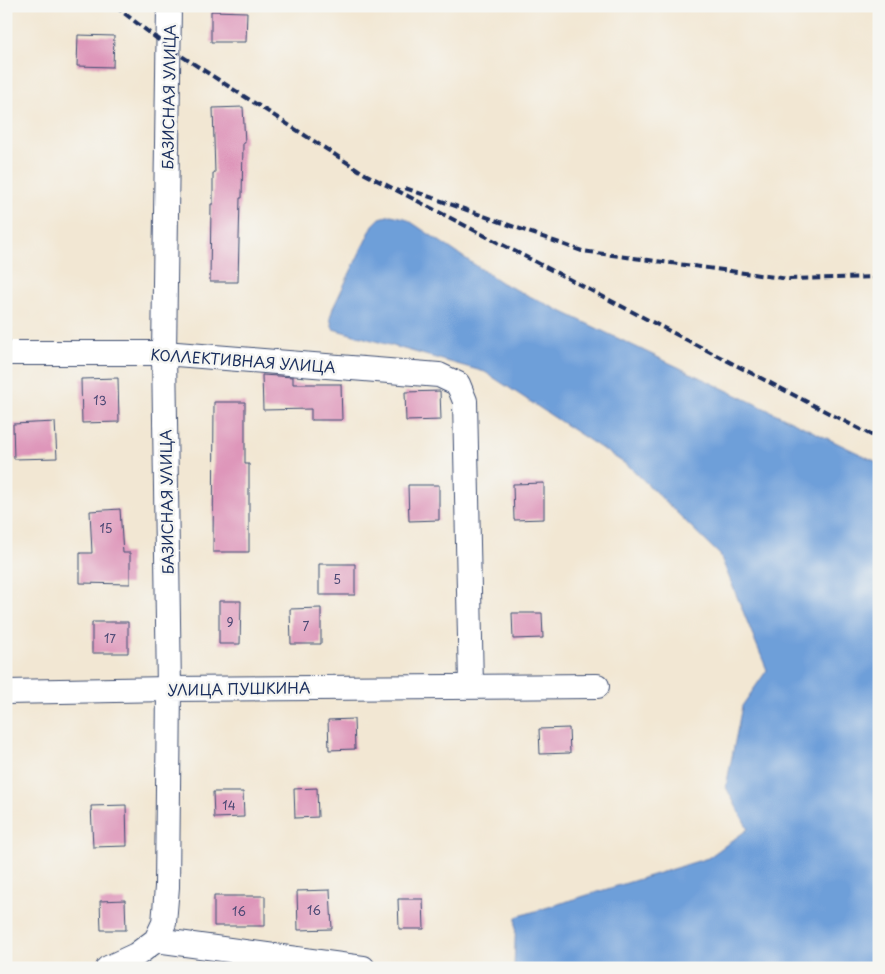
<svg xmlns="http://www.w3.org/2000/svg" width="885" height="974" font-family="'Playpen Sans',sans-serif">
	<style>
		.water { fill: #6e9fd9; stroke: #44679c }
		.building { fill: #de96ba }
		.lines { fill: none; stroke-linecap: round; stroke-linejoin: round }
		.street-casing { stroke: #3b4b70; stroke-width: 26 }
		.street { stroke: #fff; stroke-width: 24 }
		.rail { stroke: #1b2f5e; stroke-width: 4; stroke-dasharray: 8 4; stroke-linecap: butt }
		.labels { text-anchor: middle; dominant-baseline: central; stroke-width: 5; stroke-linejoin: round; paint-order: stroke }
		.number-label { font-size: 12px; fill: #4c4975 }
		.street-label { font-size: 15px; fill: #1b2f5e; stroke: #f6f6f2 }
	</style>
	<rect width="100%" height="100%" fill="#f6f6f2"/>
	<filter id="ink" filterUnits="userSpaceOnUse"><feTurbulence type="fractalNoise" baseFrequency=".02" numOctaves="2"/><feDisplacementMap in="SourceGraphic" scale="10" xChannelSelector="R" yChannelSelector="G"/><feConvolveMatrix kernelMatrix="1 2 1 2 8 2 1 2 1" color-interpolation-filters="sRGB"/></filter>
	<filter id="wash" filterUnits="userSpaceOnUse"><feTurbulence type="fractalNoise" baseFrequency=".0096" numOctaves="4" result="noise"/><feDisplacementMap in="SourceGraphic" scale="20" xChannelSelector="R" yChannelSelector="G"/><feGaussianBlur stdDeviation="1.12" result="paint"/><feColorMatrix in="noise" values="0 0 0 0 0 0 0 0 0 0 0 0 0 0 0 0 0 1.4 0 .05"/><feComposite in="paint" operator="in"/></filter>
	<g filter="url(#wash)">
		<rect width="100%" height="100%" fill="#f2e7d3"/>
		<path class="water" d="M 391,215 L 405,218 L 502,283 L 879,463 L 879,968 L 514,968 L 516,917 L 708,858 L 748,829 L 726,787 L 742,706 L 767,670 L 720,555 L 630,467 L 485,372 L 333,329 L 330,318 L 333,308 L 373,225 L 380,218 Z"/>
		<g id="blocks">
			<path class="building" d="M 211,11 L 247,12 L 246,42 L 211,42 Z
				M 78,35 L 114,36 L 113,67 L 77,66 Z
				M 243,107 L 245,143 L 243,143 L 242,198 L 240,198 L 238,282 L 210,282 L 211,204 L 213,204 L 213,173 L 215,173 L 213,108 Z
				M 262,375 L 293,377 L 293,384 L 341,384 L 342,420 L 311,420 L 311,409 L 263,410 Z
				M 118,378 L 119,422 L 82,423 L 81,379 Z
				M 440,391 L 441,420 L 406,421 L 405,392 Z
				M 214,402 L 245,402 L 245,464 L 249,464 L 249,552 L 213,552 Z
				M 55,422 L 57,458 L 14,459 L 13,424 Z
				M 544,483 L 544,519 L 514,520 L 513,484 Z
				M 408,485 L 439,485 L 439,520 L 409,521 Z
				M 120,509 L 123,553 L 130,553 L 130,584 L 80,583 L 80,553 L 92,553 L 90,511 Z
				M 319,564 L 355,564 L 355,595 L 319,595 Z
				M 219,601 L 241,601 L 240,644 L 219,644 Z
				M 321,608 L 321,644 L 291,644 L 290,609 Z
				M 512,613 L 542,613 L 543,638 L 513,639 Z
				M 92,622 L 128,622 L 128,653 L 92,653 Z
				M 354,719 L 355,749 L 329,750 L 328,720 Z
				M 569,728 L 570,753 L 540,754 L 539,729 Z
				M 317,788 L 318,817 L 295,818 L 294,789 Z
				M 213,792 L 243,792 L 244,817 L 214,818 Z
				M 126,805 L 127,846 L 93,847 L 91,806 Z
				M 330,890 L 332,929 L 298,930 L 297,891 Z
				M 214,896 L 265,896 L 265,926 L 214,926 Z
				M 398,899 L 423,899 L 424,929 L 399,929 Z
				M 125,900 L 126,930 L 101,930 L 100,901 Z"/>
		</g>
	</g>
	<g filter="url(#ink)">
		<use href="#blocks" fill-opacity="0" stroke="#3b4b70" stroke-width="1"/>
		<g class="lines">
			<g class="street-casing">
				<path id="street" d="M 6,353 L 164,353 L 439,375 L 458,384 L 465,401 L 471,686
					M 6,692 L 169,689 L 597,686
					M 156,940 L 363,968
					M 108,968 L 136,955 L 156,940 L 164,923 L 167,887 L 169,689 L 164,353 L 169,6"/>
			</g>
			<use href="#street" class="street"/>
			<path class="rail" d="M 115,6 L 169,48 L 365,174 L 879,439
				M 405,188 L 582,251 L 789,279 L 879,277"/>
		</g>
	</g>
	<g class="labels">
		<g class="number-label">
			<text x="100" y="400">13</text>
			<text x="106" y="528">15</text>
			<text x="337" y="579">5</text>
			<text x="230" y="622">9</text>
			<text x="306" y="626">7</text>
			<text x="110" y="638">17</text>
			<text x="229" y="805">14</text>
			<text x="314" y="910">16</text>
			<text x="239" y="911">16</text>
		</g>
		<g class="street-label">
			<text transform="translate(168 97) rotate(-89)">БАЗИСНАЯ УЛИЦА</text>
			<text transform="translate(243 360) rotate(4)">КОЛЛЕКТИВНАЯ УЛИЦА</text>
			<text transform="translate(166 502) rotate(-91)">БАЗИСНАЯ УЛИЦА</text>
			<text transform="translate(239 688) rotate(-1)">УЛИЦА ПУШКИНА</text>
		</g>
	</g>
	<rect width="885" height="974" fill="none" stroke="#f6f6f2" stroke-width="25"/>
</svg>
